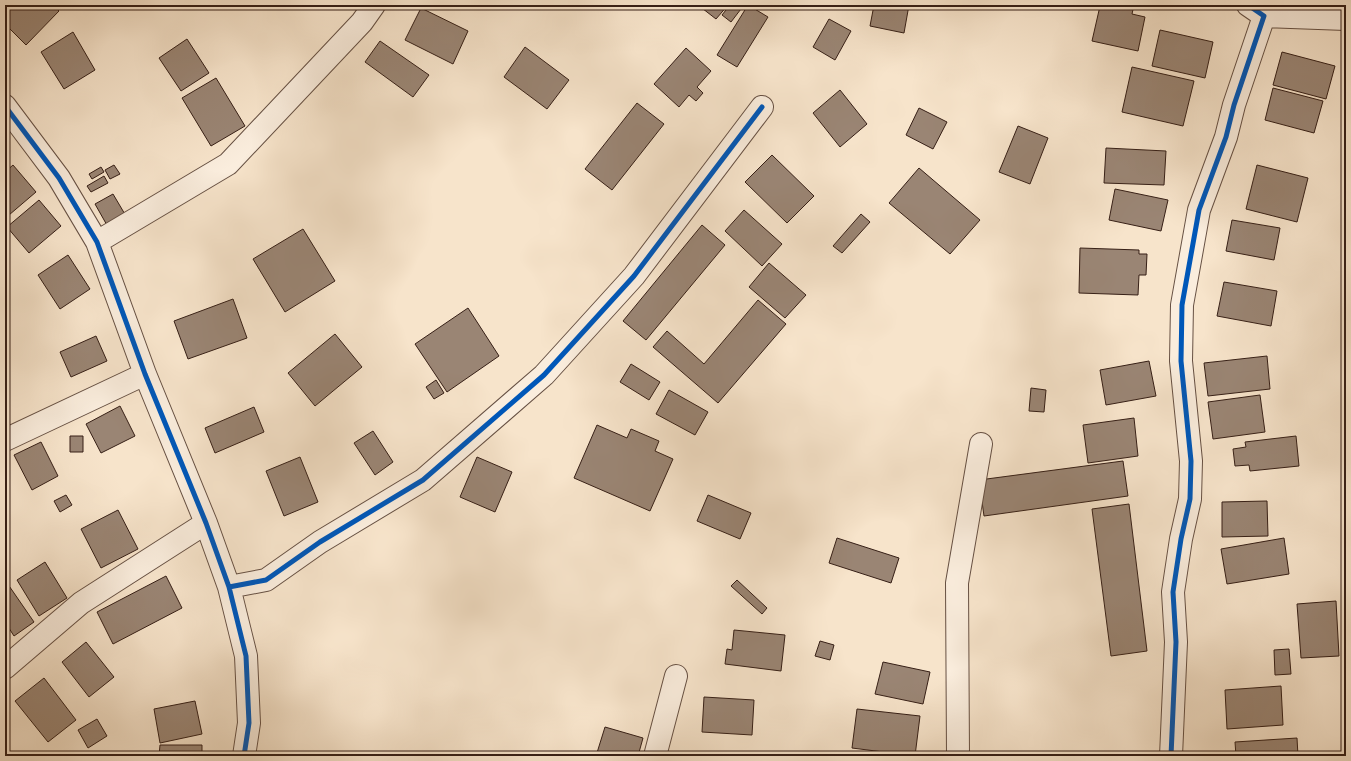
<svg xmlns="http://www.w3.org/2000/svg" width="1351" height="761" font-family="'IM FELL Double Pica',serif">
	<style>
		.building { fill: #9a8574; stroke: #361f16 }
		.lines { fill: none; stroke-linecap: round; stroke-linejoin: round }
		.minor-casing { stroke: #665043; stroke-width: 24 }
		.minor { stroke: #faeddd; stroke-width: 22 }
		.cycleway-casing { stroke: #faeddd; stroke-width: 8 }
		.cycleway { stroke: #0057b8; stroke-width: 5 }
	</style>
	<rect width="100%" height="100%" fill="#f7e4cb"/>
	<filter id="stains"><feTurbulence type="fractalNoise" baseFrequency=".005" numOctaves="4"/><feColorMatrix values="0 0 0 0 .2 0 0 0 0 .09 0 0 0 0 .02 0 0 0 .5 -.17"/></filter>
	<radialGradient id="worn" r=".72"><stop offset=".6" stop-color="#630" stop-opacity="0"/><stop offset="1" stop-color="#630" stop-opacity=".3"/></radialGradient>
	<path class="building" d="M 9,5 L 53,5 L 59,11 L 26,45 L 5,24 L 5,9 Z
		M 698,5 L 728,5 L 716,19 Z
		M 730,5 L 744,5 L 731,22 L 722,15 Z
		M 748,5 L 768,17 L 737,67 L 717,55 Z
		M 874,5 L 909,5 L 904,33 L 870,26 Z
		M 1110,5 L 1134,5 L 1132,14 L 1145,17 L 1138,51 L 1092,41 L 1100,6 L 1109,8 Z
		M 421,8 L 468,31 L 453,64 L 405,40 Z
		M 829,19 L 851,31 L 835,60 L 813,47 Z
		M 1160,30 L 1213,42 L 1205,78 L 1152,66 Z
		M 73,32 L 95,70 L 64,89 L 41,52 Z
		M 187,39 L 209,73 L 181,91 L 159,58 Z
		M 380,41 L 429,75 L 413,97 L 365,62 Z
		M 525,47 L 569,80 L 547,109 L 504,77 Z
		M 686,48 L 711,71 L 697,87 L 703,93 L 696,101 L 689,95 L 679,107 L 654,84 Z
		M 1282,52 L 1335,66 L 1326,99 L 1273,85 Z
		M 1132,67 L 1194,81 L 1183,126 L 1122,112 Z
		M 216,78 L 245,126 L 211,146 L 182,98 Z
		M 1273,88 L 1323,101 L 1314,133 L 1265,120 Z
		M 840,90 L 867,124 L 840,147 L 813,113 Z
		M 637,103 L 664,124 L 612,190 L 585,169 Z
		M 919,108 L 947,122 L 933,149 L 906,135 Z
		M 1018,126 L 1048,138 L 1030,184 L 999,172 Z
		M 1106,148 L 1166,151 L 1164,185 L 1104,183 Z
		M 772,155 L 814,196 L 787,223 L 745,182 Z
		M 13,165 L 36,192 L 9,215 L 5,210 L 5,172 Z
		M 114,165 L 120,174 L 110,179 L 105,170 Z
		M 1257,165 L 1308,178 L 1297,222 L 1246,209 Z
		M 101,167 L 104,172 L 92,179 L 89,174 Z
		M 919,168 L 980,220 L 950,254 L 889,203 Z
		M 104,176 L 108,183 L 91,192 L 87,186 Z
		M 1115,189 L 1168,200 L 1161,231 L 1109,220 Z
		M 113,194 L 126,216 L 108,227 L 95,204 Z
		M 39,200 L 61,226 L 29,253 L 7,227 Z
		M 744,210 L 782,244 L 762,266 L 725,231 Z
		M 861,214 L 870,222 L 842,253 L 833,246 Z
		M 1232,220 L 1280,228 L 1274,260 L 1226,251 Z
		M 702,225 L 725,245 L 646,340 L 623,321 Z
		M 303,229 L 335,281 L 285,312 L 253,259 Z
		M 1080,248 L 1139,250 L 1139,254 L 1147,254 L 1146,275 L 1139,275 L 1138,295 L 1079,293 Z
		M 68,255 L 90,289 L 60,309 L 38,275 Z
		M 769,263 L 806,295 L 785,318 L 749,287 Z
		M 1224,282 L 1277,291 L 1271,326 L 1217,316 Z
		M 233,299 L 247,338 L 188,359 L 174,321 Z
		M 758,300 L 786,324 L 718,403 L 653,347 L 667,331 L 704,364 Z
		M 468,308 L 499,356 L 447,392 L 415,344 Z
		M 335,334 L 362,367 L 315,406 L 288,373 Z
		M 96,336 L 107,361 L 71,377 L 60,352 Z
		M 1267,356 L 1270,389 L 1208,396 L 1204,363 Z
		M 1149,361 L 1156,396 L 1106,405 L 1100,370 Z
		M 631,364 L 660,382 L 649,400 L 620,382 Z
		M 436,380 L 444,393 L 434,399 L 426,387 Z
		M 1031,388 L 1046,390 L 1044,412 L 1029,411 Z
		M 669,390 L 708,412 L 695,435 L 656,414 Z
		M 1260,395 L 1265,432 L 1213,439 L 1208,402 Z
		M 120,406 L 135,436 L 101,453 L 86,424 Z
		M 254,407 L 264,432 L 215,453 L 205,428 Z
		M 1134,418 L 1138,456 L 1088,463 L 1083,425 Z
		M 597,425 L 627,438 L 631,429 L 659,441 L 655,451 L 673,459 L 650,511 L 574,478 Z
		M 373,431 L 393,462 L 375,475 L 354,443 Z
		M 70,436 L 83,436 L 83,452 L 70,452 Z
		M 1296,436 L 1299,466 L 1250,471 L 1249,465 L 1235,466 L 1233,449 L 1246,447 L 1245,442 Z
		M 41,442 L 58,476 L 32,490 L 14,455 Z
		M 300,457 L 318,502 L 284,516 L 266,471 Z
		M 477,457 L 512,472 L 495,512 L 460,497 Z
		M 1123,461 L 1128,496 L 984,516 L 979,480 Z
		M 66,495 L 72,505 L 60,512 L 54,501 Z
		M 708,495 L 751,513 L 740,539 L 697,521 Z
		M 1267,501 L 1268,536 L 1222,537 L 1222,502 Z
		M 1129,504 L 1147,651 L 1111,656 L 1092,509 Z
		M 118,510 L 138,549 L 101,568 L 81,529 Z
		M 837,538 L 899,558 L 891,583 L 829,563 Z
		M 1284,538 L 1289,574 L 1227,584 L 1221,549 Z
		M 45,562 L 67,598 L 39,616 L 17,580 Z
		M 166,576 L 182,608 L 113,644 L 97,612 Z
		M 5,580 L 34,622 L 14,636 L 5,622 Z
		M 737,580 L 767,608 L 762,614 L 731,586 Z
		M 1336,601 L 1339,656 L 1301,658 L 1297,604 Z
		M 734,630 L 785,635 L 781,671 L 725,664 L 727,649 L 732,650 Z
		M 820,641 L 834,645 L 830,660 L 815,656 Z
		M 86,642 L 114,677 L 89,697 L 62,662 Z
		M 1289,649 L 1291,674 L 1275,675 L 1274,650 Z
		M 883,662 L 930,672 L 923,704 L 875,694 Z
		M 44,678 L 76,720 L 48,742 L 15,701 Z
		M 1281,686 L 1283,725 L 1227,729 L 1225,690 Z
		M 704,697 L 754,700 L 752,735 L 702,732 Z
		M 195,701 L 202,734 L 160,743 L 154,709 Z
		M 857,709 L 920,716 L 915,756 L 852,748 Z
		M 97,719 L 107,736 L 88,748 L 78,730 Z
		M 605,727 L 643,738 L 638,756 L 596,756 Z
		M 1297,738 L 1298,756 L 1236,756 L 1235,742 Z
		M 160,745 L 202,745 L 202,756 L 159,756 Z
		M 1343,748 L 1346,748 L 1346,756 L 1343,756 Z"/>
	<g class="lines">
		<g class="minor-casing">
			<path id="minor" d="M 1264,16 L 1346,19
				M 5,106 L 59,178 L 97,242 L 145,374 L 206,523 L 229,587 L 246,656 L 249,723 L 244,756
				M 97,242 L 228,164 L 362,22 L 374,5
				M 5,440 L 145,374
				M 229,587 L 266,580 L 320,542 L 423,480 L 544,375 L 634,276 L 762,107
				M 5,668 L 81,603 L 206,523
				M 655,756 L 676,676
				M 958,756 L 957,583 L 981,444
				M 1171,756 L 1176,642 L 1173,592 L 1181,539 L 1190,499 L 1191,461 L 1181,361 L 1182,305 L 1199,210 L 1226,137 L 1234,105 L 1264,16 L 1248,5"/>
		</g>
		<use href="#minor" class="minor"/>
		<g class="cycleway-casing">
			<path id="cycleway" d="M 5,106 L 59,178 L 97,242 L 145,374 L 206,523 L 229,587 L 246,656 L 249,723 L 244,756
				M 229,587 L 266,580 L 320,542 L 423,480 L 544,375 L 634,276 L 762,107
				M 1171,756 L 1176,642 L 1173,592 L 1181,539 L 1190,499 L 1191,461 L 1181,361 L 1182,305 L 1199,210 L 1226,137 L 1234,105 L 1264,16 L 1248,5"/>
		</g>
		<use href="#cycleway" class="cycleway"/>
	</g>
	<rect width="1351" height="761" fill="none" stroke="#f7e4cb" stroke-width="20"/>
	<rect x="6" y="6" width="1339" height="749" fill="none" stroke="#361f16" stroke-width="2"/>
	<rect x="10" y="10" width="1331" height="741" fill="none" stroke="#361f16"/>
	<rect width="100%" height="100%" filter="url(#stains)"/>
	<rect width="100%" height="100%" fill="url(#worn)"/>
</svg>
